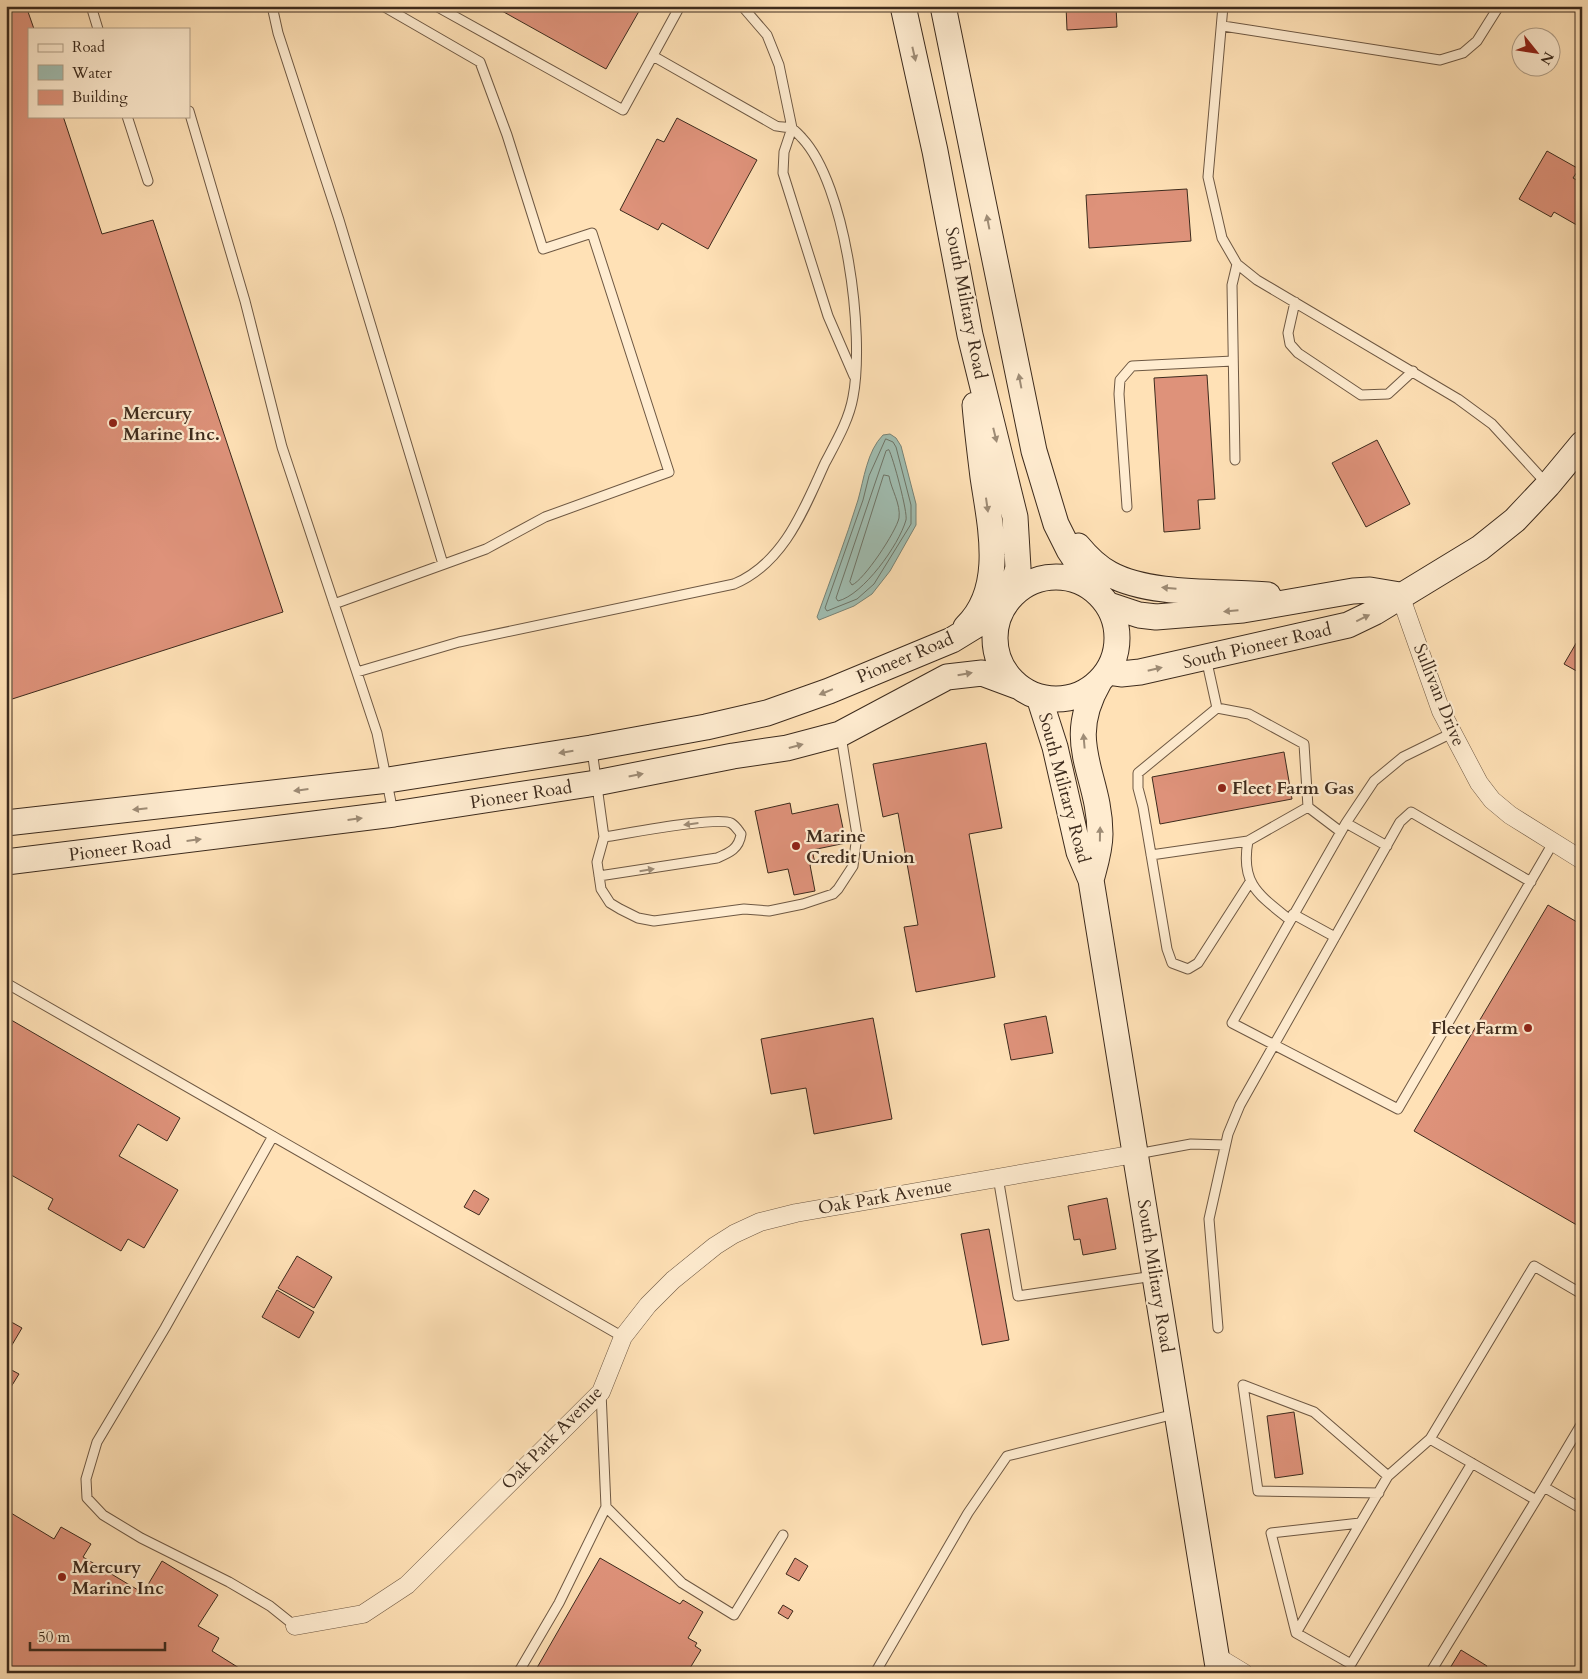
<svg xmlns="http://www.w3.org/2000/svg" width="1588" height="1679" font-family="Cardo,serif">
	<style>
		.water { fill: #a0bdb1; stroke: #788376 }
		.lines { fill: none; stroke-linecap: round; stroke-linejoin: round }
		.shore { stroke: #6e7467; stroke-width: 1 }
		.building { fill: #de927a; stroke: #3d2b1d }
		.service-casing { stroke: #6e5843; stroke-width: 11 }
		.minor-casing { stroke: #6e5843; stroke-width: 19 }
		.secondary-casing { stroke: #3d2b1d; stroke-width: 27 }
		.service { stroke: #ffecd0; stroke-width: 9 }
		.minor { stroke: #ffecd0; stroke-width: 18 }
		.secondary { stroke: #ffecd0; stroke-width: 25 }
		.oneway { fill: #9e8c76 }
		.poi-dot { fill: #8f2418; stroke: #ffecd0; stroke-width: 2 }
		.labels { text-anchor: middle; dominant-baseline: central; stroke-width: 4.5; stroke-linejoin: round; paint-order: stroke }
		.street-label { font-size: 18px; fill: #3d2b1d; stroke: #ffecd0 }
		.poi-label { font-size: 18px; font-weight: bold; fill: #3d2b1d; stroke: #ffecd0; text-anchor: start }
	</style>
	<rect width="100%" height="100%" fill="#ffe1b6"/>
	<filter id="stains"><feTurbulence type="fractalNoise" baseFrequency=".004" numOctaves="4"/><feColorMatrix values="0 0 0 0 .2 0 0 0 0 .09 0 0 0 0 .02 0 0 0 .5 -.17"/></filter>
	<radialGradient id="worn" r=".72"><stop offset=".6" stop-color="#630" stop-opacity="0"/><stop offset="1" stop-color="#630" stop-opacity=".3"/></radialGradient>
	<path class="water" d="M 890,434 L 896,438 L 901,446 L 916,504 L 916,525 L 890,571 L 872,594 L 854,606 L 819,620 L 817,617 C 831,578 846,539 858,500 C 864,479 867,451 883,435 Z"/>
	<g class="lines">
		<path class="shore" d="M 886,439 L 893,442 L 896,447 L 911,505 L 911,524 L 874,584 L 857,599 L 827,611 L 825,608 L 863,500 L 869,476 Z
			M 889,450 C 893,457 908,513 906,520 C 899,545 863,595 838,601 L 836,598 L 886,451 Z
			M 884,475 L 889,476 C 891,489 901,504 899,518 C 896,532 864,580 852,585 L 850,582 Z"/>
	</g>
	<path class="building" d="M 6,6 L 26,6 L 34,29 L 29,29 L 29,116 L 63,116 L 102,234 L 153,220 L 283,612 L 6,701 Z
		M 493,6 L 642,6 L 606,69 Z
		M 1066,6 L 1116,6 L 1117,27 L 1067,30 Z
		M 677,118 L 757,160 L 708,249 L 662,223 L 658,230 L 620,210 L 657,139 L 664,142 Z
		M 1547,151 L 1579,169 L 1573,178 L 1582,183 L 1582,228 L 1554,212 L 1551,217 L 1519,199 Z
		M 1187,189 L 1191,241 L 1089,248 L 1086,195 Z
		M 1207,375 L 1215,499 L 1198,500 L 1200,529 L 1164,532 L 1154,378 Z
		M 1377,440 L 1410,504 L 1366,527 L 1332,463 Z
		M 1582,633 L 1582,674 L 1564,664 Z
		M 986,743 L 1002,828 L 969,834 L 995,977 L 916,992 L 904,927 L 918,925 L 898,813 L 883,817 L 873,764 Z
		M 1284,752 L 1292,799 L 1160,824 L 1152,777 Z
		M 790,803 L 792,814 L 838,804 L 846,843 L 812,850 L 815,863 L 810,865 L 815,891 L 794,895 L 788,869 L 768,873 L 755,811 Z
		M 1548,905 L 1582,925 L 1582,1228 L 1414,1131 Z
		M 1046,1016 L 1053,1053 L 1011,1060 L 1004,1024 Z
		M 6,1017 L 180,1118 L 167,1141 L 138,1124 L 119,1156 L 178,1190 L 144,1248 L 128,1239 L 121,1251 L 48,1209 L 53,1199 L 6,1172 Z
		M 873,1018 L 892,1119 L 814,1134 L 806,1088 L 771,1094 L 761,1039 Z
		M 474,1190 L 489,1199 L 479,1215 L 464,1207 Z
		M 1107,1198 L 1116,1249 L 1083,1255 L 1080,1239 L 1074,1240 L 1068,1206 Z
		M 989,1229 L 1009,1340 L 982,1345 L 961,1234 Z
		M 297,1256 L 332,1277 L 314,1308 L 278,1288 Z
		M 277,1290 L 314,1312 L 299,1338 L 262,1317 Z
		M 6,1319 L 22,1328 L 6,1355 Z
		M 6,1367 L 19,1374 L 6,1395 Z
		M 1294,1412 L 1303,1474 L 1275,1478 L 1267,1416 Z
		M 6,1510 L 54,1539 L 61,1527 L 91,1544 L 83,1557 L 143,1593 L 162,1561 L 218,1595 L 198,1626 L 219,1638 L 212,1651 L 247,1673 L 6,1673 Z
		M 600,1558 L 680,1604 L 683,1600 L 703,1612 L 688,1638 L 697,1643 L 695,1646 L 701,1650 L 687,1673 L 534,1673 Z
		M 795,1558 L 808,1566 L 799,1581 L 786,1574 Z
		M 783,1605 L 793,1611 L 788,1619 L 778,1613 Z
		M 1461,1650 L 1487,1666 L 1483,1673 L 1447,1673 Z"/>
	<g class="lines">
		<g class="service-casing">
			<path id="service" d="M 91,6 L 98,29
				M 272,6 L 278,33 L 339,220 L 443,564
				M 436,6 L 623,110 L 680,6
				M 742,6 L 767,35 L 779,65 L 792,128 L 784,152 L 783,173 L 828,316 L 854,376
				M 1223,6 L 1208,177 L 1222,238 L 1237,264 L 1257,280 L 1458,399 L 1492,424 L 1546,483
				M 1223,26 L 1440,60 L 1463,53 L 1477,41 L 1499,6
				M 189,111 L 245,301 L 282,447 L 377,733 L 393,812
				M 127,116 L 148,181
				M 1295,302 L 1288,333 L 1290,344 L 1298,353 L 1361,395 L 1388,394 L 1413,371
				M 1235,460 L 1232,285 L 1237,264
				M 1127,507 L 1119,394 L 1120,380 L 1132,366 L 1233,361
				M 334,604 L 486,549 L 545,517 L 669,472 L 592,233 L 543,249 L 507,135 L 480,62 L 383,6
				M 1206,658 L 1217,708 L 1249,714 L 1304,744 L 1308,807 L 1341,832
				M 357,672 L 459,642 L 734,584 C 784,563 804,509 825,463 C 836,442 849,420 853,397 C 865,334 846,185 802,138 C 799,135 795,130 791,128 C 786,127 780,127 776,126 L 653,56
				M 1217,708 L 1138,773 L 1138,788 L 1143,807 L 1167,949 L 1172,963 L 1188,969 L 1198,963 L 1250,882
				M 1452,733 L 1403,757 L 1374,781 L 1346,823 L 1232,1023 L 1398,1109 L 1553,843
				M 592,750 L 604,837 L 597,862 L 601,889 L 610,903 L 620,909 L 638,918 L 654,921 L 744,909 L 769,911 L 803,904 L 833,894 L 838,889 L 853,866 L 857,835 L 841,736
				M 1346,823 L 1387,846
				M 1151,855 L 1248,841
				M 599,876 L 717,858 C 729,853 739,849 741,834 C 738,830 736,826 731,823 C 716,816 625,834 604,837
				M 1293,914 L 1335,937
				M 1290,920 C 1259,895 1240,884 1248,841 L 1308,807
				M 6,983 L 623,1337
				M 273,1136 L 165,1328 L 97,1442 L 86,1479 L 87,1498 L 103,1515 L 141,1538 L 229,1582 L 270,1606 L 295,1626
				M 1137,1154 L 1191,1144 L 1225,1145
				M 998,1177 L 1018,1296 L 1154,1276
				M 1218,1328 L 1209,1219 L 1228,1134 L 1240,1105 L 1400,822 L 1411,812 L 1531,882
				M 601,1392 L 606,1507 L 682,1583 L 734,1615 L 783,1535
				M 1430,1439 L 1388,1476 L 1296,1633 L 1351,1664 L 1472,1463
				M 1544,1487 L 1582,1423
				M 1379,1493 L 1258,1491 L 1243,1385 L 1314,1412 L 1388,1476
				M 1536,1500 L 1430,1439 L 1534,1266 L 1582,1294
				M 1296,1633 L 1271,1533 L 1360,1523
				M 518,1673 L 559,1603 L 606,1507
				M 875,1673 L 968,1513 L 1007,1456 L 1175,1414
				M 1430,1673 L 1544,1487 L 1582,1509"/>
		</g>
		<g class="minor-casing">
			<path id="minor" d="M 1400,595 L 1441,711 L 1479,783 L 1492,800 L 1510,815 L 1582,860
				M 295,1626 L 363,1614 L 407,1585 L 601,1392 L 623,1337 L 648,1305 L 673,1280 L 715,1246 L 734,1234 L 760,1222 L 796,1213 L 1135,1154
				M 1216,1656 L 1244,1673"/>
		</g>
		<g class="secondary-casing">
			<path id="secondary" d="M 903,6 L 935,151 L 970,335 L 1015,517 L 1018,568 L 1008,599
				M 943,6 L 1034,451 L 1056,524 L 1069,550 L 1095,589
				M 1078,546 C 1087,557 1097,567 1110,574 C 1150,596 1221,591 1268,595
				M995 638a61 61 0 1 1 122 0a61 61 0 1 1-122 0Z
				M 1109,605 L 1139,615 L 1156,617 L 1243,610 L 1353,591 L 1370,590 L 1400,595
				M 966,627 C 1006,589 990,525 983,477 C 980,453 977,429 975,405
				M 1107,672 L 1121,674 L 1140,672 L 1348,625 L 1375,612 L 1480,548 L 1515,520 L 1548,485 L 1582,444
				M 1039,697 L 1055,747 L 1079,852 L 1091,880 L 1219,1673
				M 6,823 L 388,780 L 591,748 L 706,727 L 767,713 L 829,691 L 952,640 L 1001,610
				M 6,862 L 394,814 L 596,783 L 733,756 L 787,748 L 840,734 L 947,677 L 982,673 L 1017,686
				M 1091,880 C 1095,865 1100,850 1100,834 C 1100,774 1063,744 1099,682"/>
		</g>
		<use href="#service" class="service"/>
		<use href="#minor" class="minor"/>
		<use href="#secondary" class="secondary"/>
	</g>
	<defs><path id="oneway-solid" d="M-6-.8H1V-3.2L6.5 0L1 3.2V.8H-6Z" transform="scale(1.25)"/></defs>
	<g class="oneway">
		<use href="#oneway-solid" transform="translate(914 54) rotate(77)"/>
		<use href="#oneway-solid" transform="translate(988 222) rotate(-101)"/>
		<use href="#oneway-solid" transform="translate(1020 381) rotate(-101)"/>
		<use href="#oneway-solid" transform="translate(995 435) rotate(76)"/>
		<use href="#oneway-solid" transform="translate(987 505) rotate(82)"/>
		<use href="#oneway-solid" transform="translate(1169 588) rotate(-175)"/>
		<use href="#oneway-solid" transform="translate(1231 611) rotate(175)"/>
		<use href="#oneway-solid" transform="translate(1363 618) rotate(-26)"/>
		<use href="#oneway-solid" transform="translate(1155 669) rotate(-13)"/>
		<use href="#oneway-solid" transform="translate(965 674) rotate(-10)"/>
		<use href="#oneway-solid" transform="translate(826 692) rotate(158)"/>
		<use href="#oneway-solid" transform="translate(1084 741) rotate(-95)"/>
		<use href="#oneway-solid" transform="translate(796 746) rotate(-15)"/>
		<use href="#oneway-solid" transform="translate(566 752) rotate(171)"/>
		<use href="#oneway-solid" transform="translate(636 775) rotate(-11)"/>
		<use href="#oneway-solid" transform="translate(301 790) rotate(173)"/>
		<use href="#oneway-solid" transform="translate(140 809) rotate(174)"/>
		<use href="#oneway-solid" transform="translate(355 819) rotate(-7)"/>
		<use href="#oneway-solid" transform="translate(691 824) rotate(173)"/>
		<use href="#oneway-solid" transform="translate(1100 834) rotate(-89)"/>
		<use href="#oneway-solid" transform="translate(194 840) rotate(-7)"/>
		<use href="#oneway-solid" transform="translate(647 870) rotate(-9)"/>
	</g>
	<g class="poi-dot">
		<circle cx="113" cy="423" r="5"/>
		<circle cx="1222" cy="788" r="5"/>
		<circle cx="796" cy="846" r="5"/>
		<circle cx="1528" cy="1028" r="5"/>
		<circle cx="62" cy="1577" r="5"/>
	</g>
	<g class="labels">
		<g class="street-label">
			<text transform="translate(966 303) rotate(79)">South Military Road</text>
			<text transform="translate(1257 646) rotate(-13)">South Pioneer Road</text>
			<text transform="translate(905 658) rotate(-23)">Pioneer Road</text>
			<text transform="translate(1439 695) rotate(68)">Sullivan Drive</text>
			<text transform="translate(1064 788) rotate(75)">South Military Road</text>
			<text transform="translate(521 795) rotate(-9)">Pioneer Road</text>
			<text transform="translate(120 849) rotate(-7)">Pioneer Road</text>
			<text transform="translate(885 1197) rotate(-10)">Oak Park Avenue</text>
			<text transform="translate(1155 1276) rotate(81)">South Military Road</text>
			<text transform="translate(552 1438) rotate(-46)">Oak Park Avenue</text>
		</g>
		<g class="poi-label">
			<text x="123" y="413">Mercury<tspan x="123" dy="21">Marine Inc.</tspan></text>
			<text x="1232" y="788">Fleet Farm Gas</text>
			<text x="806" y="836">Marine<tspan x="806" dy="21">Credit Union</tspan></text>
			<text x="1518" y="1028" text-anchor="end">Fleet Farm</text>
			<text x="72" y="1567">Mercury<tspan x="72" dy="21">Marine Inc</tspan></text>
		</g>
	</g>
	<rect width="1588" height="1679" fill="none" stroke="#ffe1b6" stroke-width="25"/>
	<rect x="8" y="8" width="1573" height="1664" fill="none" stroke="#3d2b1d" stroke-width="2.5"/>
	<rect x="12" y="12" width="1563" height="1654" fill="none" stroke="#3d2b1d"/>
	<rect x="28" y="28" width="162" height="90" fill="#ffecd0" stroke="#b19f88"/>
	<rect x="38" y="44" width="25" height="8" fill="#ffecd0" stroke="#b19f88"/>
	<text x="72" y="52" font-size="15" fill="#3d2b1d">Road</text>
	<rect x="38" y="65" width="25" height="15" fill="#a0bdb1" stroke="#b19f88"/>
	<text x="72" y="78" font-size="15" fill="#3d2b1d">Water</text>
	<rect x="38" y="90" width="25" height="15" fill="#de927a" stroke="#b19f88"/>
	<text x="72" y="102" font-size="15" fill="#3d2b1d">Building</text>
	<g transform="translate(1536 52) rotate(120)"><circle r="24" fill="#ffecd0" stroke="#b19f88"/>
	<path d="M0-4L9 19L0 12L-9 19Z" fill="#8f2418"/>
	<text y="-8" font-size="14" font-weight="bold" text-anchor="middle" fill="#3d2b1d">N</text>
	</g>
	<path d="M30 1642v8h135v-8" fill="none" stroke="#3d2b1d" stroke-width="2.5"/>
	<text x="38" y="1642" font-size="15" fill="#3d2b1d" stroke="#ffecd0" stroke-width="4" paint-order="stroke">50 m</text>
	<rect width="100%" height="100%" filter="url(#stains)"/>
	<rect width="100%" height="100%" fill="url(#worn)"/>
</svg>
